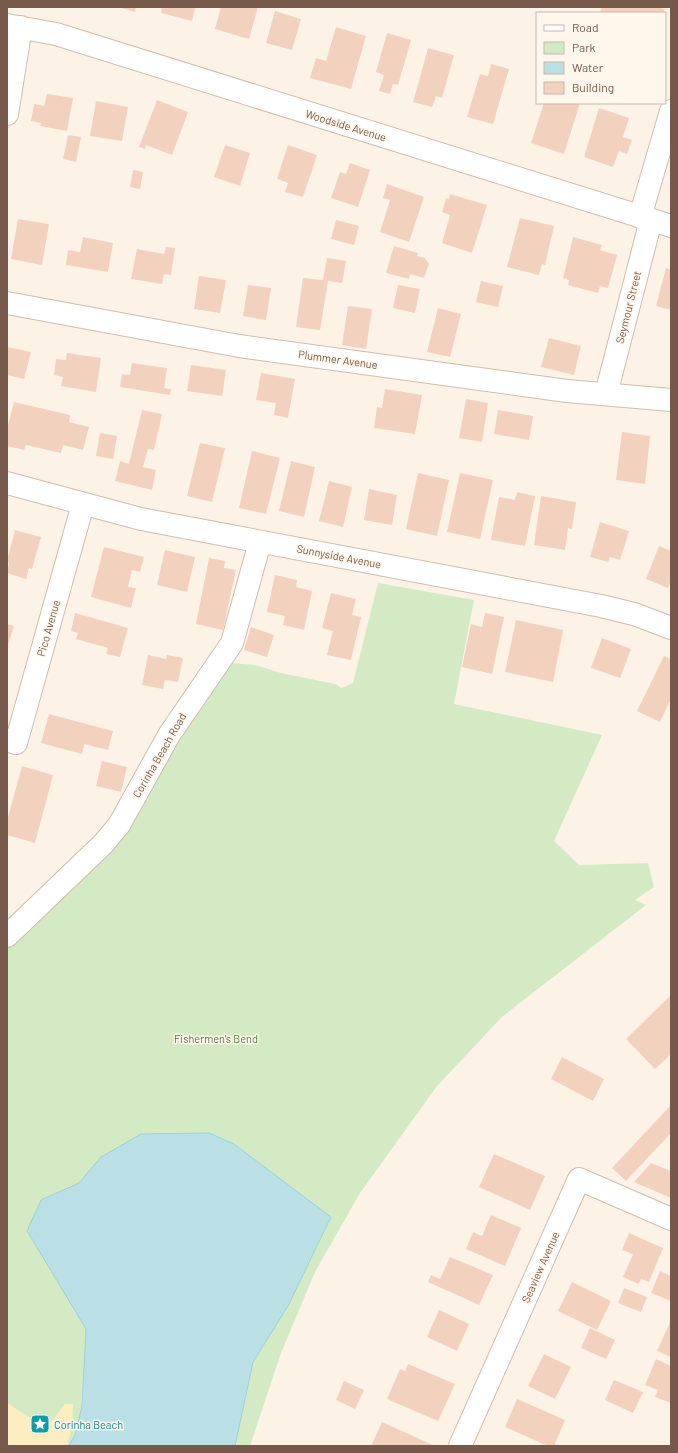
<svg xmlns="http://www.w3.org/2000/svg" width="678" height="1453" font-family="Barlow,sans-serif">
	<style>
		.green { fill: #d4eac4 }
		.sand { fill: #fceec1 }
		.water { fill: #bae0e6; stroke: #a0d0d8 }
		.building { fill: #f2d2be }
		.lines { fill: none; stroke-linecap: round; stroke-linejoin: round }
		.minor-casing { stroke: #d0bdae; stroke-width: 24 }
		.minor { stroke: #fff; stroke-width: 22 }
		.labels { text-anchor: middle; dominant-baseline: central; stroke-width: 3; stroke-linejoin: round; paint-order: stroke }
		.street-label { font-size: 11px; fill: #76594a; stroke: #fff7ec }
		.park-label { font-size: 11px; fill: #547c42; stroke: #fff7ec }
		.culture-label { font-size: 11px; fill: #0d838f; stroke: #fff7ec; text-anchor: start }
	</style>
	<rect width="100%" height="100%" fill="#fcf3e6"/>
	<path class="green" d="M 378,583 L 474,600 L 454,704 L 602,735 L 554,841 L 579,865 L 648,863 L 654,887 L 635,900 L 646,905 L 502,1017 L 437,1086 L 360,1193 L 315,1272 L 281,1353 L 250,1446 L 7,1446 L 7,947 L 25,930 L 167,750 L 231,663 L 255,665 L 281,673 L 335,684 L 342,688 L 353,683 Z"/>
	<path class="sand" d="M 7,1403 L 30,1418 L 52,1421 L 65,1404 L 73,1404 L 72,1427 L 67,1446 L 7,1446 Z"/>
	<path class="water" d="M 209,1133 L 234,1144 L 331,1217 L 288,1306 L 253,1362 L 235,1446 L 69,1446 L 75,1435 L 82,1406 L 86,1329 L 27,1231 L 41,1200 L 79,1183 L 101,1157 L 141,1134 Z"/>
	<path class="building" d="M 118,7 L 136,7 L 135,12 Z
		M 162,7 L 195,7 L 192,21 L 161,13 Z
		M 221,7 L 258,7 L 249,39 L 215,29 Z
		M 602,7 L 657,7 L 665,9 L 663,13 L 600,13 Z
		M 275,11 L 301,19 L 292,50 L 266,43 Z
		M 336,27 L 366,36 L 351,89 L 310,78 L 316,58 L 326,61 Z
		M 387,33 L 411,40 L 398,85 L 393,84 L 390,94 L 379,91 L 384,75 L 376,72 Z
		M 428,48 L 454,55 L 442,98 L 436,96 L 432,107 L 413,102 Z
		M 491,64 L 509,69 L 493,124 L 467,117 L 480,74 L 488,76 Z
		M 47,94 L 73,98 L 67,131 L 40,126 L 41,123 L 31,121 L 34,104 L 44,106 Z
		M 157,100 L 188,112 L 172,155 L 146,145 L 145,149 L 139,147 Z
		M 96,101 L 128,107 L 122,141 L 90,136 Z
		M 544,103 L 580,103 L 564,154 L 531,143 Z
		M 599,108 L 629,118 L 623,137 L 632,140 L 627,154 L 619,151 L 613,167 L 584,157 Z
		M 68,135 L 81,137 L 76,162 L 63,159 Z
		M 225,145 L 250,153 L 240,186 L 214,177 Z
		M 288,145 L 317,155 L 303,197 L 285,192 L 288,183 L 277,179 Z
		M 350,163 L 370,170 L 358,207 L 331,198 L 340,172 L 346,174 Z
		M 133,170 L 143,172 L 140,189 L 130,187 Z
		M 387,184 L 424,197 L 409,242 L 380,232 L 390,200 L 383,198 Z
		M 450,194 L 487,205 L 472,253 L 442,243 L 450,215 L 442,212 L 446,198 L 449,199 Z
		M 520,218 L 554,226 L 545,265 L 542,264 L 539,275 L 507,267 Z
		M 18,219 L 49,224 L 42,265 L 11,259 Z
		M 336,220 L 359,226 L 354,245 L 331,239 Z
		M 83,237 L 113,243 L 108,272 L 66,265 L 68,250 L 80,252 Z
		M 573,237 L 602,245 L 600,250 L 617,255 L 608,288 L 600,286 L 598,293 L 568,285 L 569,280 L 563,278 Z
		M 394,246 L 418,253 L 417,256 L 425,258 L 429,264 L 424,278 L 410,274 L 409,279 L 386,273 Z
		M 166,247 L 175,248 L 171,275 L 164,274 L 162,284 L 131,279 L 137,249 L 164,254 Z
		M 327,258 L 346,261 L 342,283 L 328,281 L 320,330 L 296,327 L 303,278 L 323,280 Z
		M 666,268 L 671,270 L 671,310 L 656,306 Z
		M 199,276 L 226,280 L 220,313 L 194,309 Z
		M 481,281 L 503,286 L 498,307 L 476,302 Z
		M 248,285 L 271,288 L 266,320 L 243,316 Z
		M 398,285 L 420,289 L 415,313 L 393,308 Z
		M 348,306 L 372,309 L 366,349 L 342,345 Z
		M 438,308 L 461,314 L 450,357 L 427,352 Z
		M 549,338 L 581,346 L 574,375 L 541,367 Z
		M 7,347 L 31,352 L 24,379 L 7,375 Z
		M 67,353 L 101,358 L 96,392 L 61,386 L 63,377 L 54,375 L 56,359 L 66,360 Z
		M 132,363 L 167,368 L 164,388 L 171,389 L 170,395 L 120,387 L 122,374 L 130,375 Z
		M 191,365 L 226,370 L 222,396 L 187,391 Z
		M 261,373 L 295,379 L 288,418 L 274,415 L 276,403 L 256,400 Z
		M 385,389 L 422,395 L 415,434 L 374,428 L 377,407 L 382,408 Z
		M 466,399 L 488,403 L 482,442 L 459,438 Z
		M 14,402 L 70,415 L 69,422 L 89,427 L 83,450 L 63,445 L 61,453 L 26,445 L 24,450 L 7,446 L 7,429 Z
		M 142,410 L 162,414 L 154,450 L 148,449 L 143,467 L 156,470 L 152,490 L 115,481 L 120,461 L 129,464 Z
		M 498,410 L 533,416 L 529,440 L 494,434 Z
		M 622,432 L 650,436 L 645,484 L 616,480 Z
		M 100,433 L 117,436 L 113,459 L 96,456 Z
		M 200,443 L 225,448 L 212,502 L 187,496 Z
		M 252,451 L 280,458 L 266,514 L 239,508 Z
		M 291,461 L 315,467 L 304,517 L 279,511 Z
		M 418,473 L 449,480 L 437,536 L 406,529 Z
		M 460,473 L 493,480 L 480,539 L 447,532 Z
		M 329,481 L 352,487 L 343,527 L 319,521 Z
		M 369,489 L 397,495 L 392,525 L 364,520 Z
		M 517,492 L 535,496 L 525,546 L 491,540 L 499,497 L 515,500 Z
		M 541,496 L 576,502 L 572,529 L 568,528 L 565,550 L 534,545 Z
		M 600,522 L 629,531 L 620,560 L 610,557 L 608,562 L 590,557 Z
		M 15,530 L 41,537 L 32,569 L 29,568 L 26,579 L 7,573 L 9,563 L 7,561 Z
		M 659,546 L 671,551 L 671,580 L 668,588 L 646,579 Z
		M 104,547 L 144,557 L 140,572 L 132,570 L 128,587 L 136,588 L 131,608 L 91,597 Z
		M 165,550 L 195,557 L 187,592 L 157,585 Z
		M 209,558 L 225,561 L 224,568 L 236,570 L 223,630 L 196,624 Z
		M 275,575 L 297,580 L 296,587 L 312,591 L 304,630 L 283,625 L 285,616 L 267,612 Z
		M 331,593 L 356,599 L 352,615 L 361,617 L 351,660 L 327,655 L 333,631 L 322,628 Z
		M 75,613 L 128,628 L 120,657 L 106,654 L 108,648 L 76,639 L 78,633 L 71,631 Z
		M 485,613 L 504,617 L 492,674 L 462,667 L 471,624 L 482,627 Z
		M 516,620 L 563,630 L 553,682 L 505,672 Z
		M 7,624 L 14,626 L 7,648 Z
		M 251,627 L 274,635 L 267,657 L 244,650 Z
		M 602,638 L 631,649 L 620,678 L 591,668 Z
		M 148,655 L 166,659 L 167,655 L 183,658 L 178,682 L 165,680 L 163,689 L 142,685 Z
		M 664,656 L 671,659 L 671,699 L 660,722 L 637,711 Z
		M 49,714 L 113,731 L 108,750 L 84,744 L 82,754 L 41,743 Z
		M 102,761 L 127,767 L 121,792 L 96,786 Z
		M 22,766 L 53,775 L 35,843 L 7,835 L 7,821 Z
		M 671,995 L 671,1054 L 655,1069 L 626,1039 Z
		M 562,1057 L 604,1079 L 593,1101 L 551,1079 Z
		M 671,1105 L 671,1133 L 626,1181 L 612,1168 Z
		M 494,1154 L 545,1176 L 530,1210 L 479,1187 Z
		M 651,1163 L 671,1171 L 671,1198 L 634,1182 Z
		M 491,1215 L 521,1228 L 505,1266 L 466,1249 L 473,1232 L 482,1236 Z
		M 629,1233 L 663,1248 L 649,1282 L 641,1279 L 639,1284 L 623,1277 L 633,1254 L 622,1250 Z
		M 450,1257 L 493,1275 L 479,1305 L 428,1282 L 431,1275 L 440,1279 Z
		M 660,1271 L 671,1276 L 671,1301 L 651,1293 Z
		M 572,1282 L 611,1301 L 597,1330 L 558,1311 Z
		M 624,1288 L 647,1297 L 641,1312 L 618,1303 Z
		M 439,1310 L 469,1324 L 457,1351 L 427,1337 Z
		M 670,1322 L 671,1322 L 671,1357 L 657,1351 Z
		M 590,1328 L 615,1340 L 606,1359 L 581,1348 Z
		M 544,1354 L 571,1367 L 555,1399 L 528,1386 Z
		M 656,1359 L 671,1366 L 671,1403 L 655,1397 L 658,1390 L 645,1385 Z
		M 408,1364 L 455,1384 L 438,1421 L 387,1399 L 400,1369 L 405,1371 Z
		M 614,1380 L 643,1392 L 633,1413 L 605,1400 Z
		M 344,1381 L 364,1390 L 355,1409 L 336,1400 Z
		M 517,1399 L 565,1420 L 554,1446 L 548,1446 L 505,1427 Z
		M 382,1422 L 433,1445 L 432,1446 L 371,1446 Z"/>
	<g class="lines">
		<g class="minor-casing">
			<path id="minor" d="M 7,25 L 56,34 L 671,226
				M 7,114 L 21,27
				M 640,217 L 671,111
				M 7,303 L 239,346 L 567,391 L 671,400
				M 606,394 L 651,220
				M 7,483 L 141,519 L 601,606 L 634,614 L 671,628
				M 7,740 L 16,743 L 83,504
				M 7,936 L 103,844 L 119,825 L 169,735 L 232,643 L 260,542
				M 460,1446 L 579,1179 L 671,1219"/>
		</g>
		<use href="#minor" class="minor"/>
	</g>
	<defs>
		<g id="sight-square" transform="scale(1)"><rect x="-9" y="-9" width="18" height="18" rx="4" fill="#0f9aa8" stroke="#fff7ec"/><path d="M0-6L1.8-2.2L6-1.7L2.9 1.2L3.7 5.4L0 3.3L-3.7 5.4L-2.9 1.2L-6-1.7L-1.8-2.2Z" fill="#fff"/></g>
	</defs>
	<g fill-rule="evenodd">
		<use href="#sight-square" x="40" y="1424"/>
	</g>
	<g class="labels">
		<g class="street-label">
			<text transform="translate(346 125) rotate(17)">Woodside Avenue</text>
			<text transform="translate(628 307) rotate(-76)">Seymour Street</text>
			<text transform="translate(338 359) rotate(8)">Plummer Avenue</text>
			<text transform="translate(339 556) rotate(11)">Sunnyside Avenue</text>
			<text transform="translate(48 628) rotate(-74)">Pico Avenue</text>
			<text transform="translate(159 755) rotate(-60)">Corinha Beach Road</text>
			<text transform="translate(540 1267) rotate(-66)">Seaview Avenue</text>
		</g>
		<g class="park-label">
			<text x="216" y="1038">Fishermen's Bend</text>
		</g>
		<g class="culture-label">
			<text x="54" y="1424">Corinha Beach</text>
		</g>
	</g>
	<rect width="678" height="1453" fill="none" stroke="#76594a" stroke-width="16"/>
	<rect x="536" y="12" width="130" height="92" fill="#fff7ec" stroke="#c8b8ab"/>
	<rect x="544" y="25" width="20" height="6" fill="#ffffff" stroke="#c8b8ab"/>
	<text x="572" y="32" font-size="12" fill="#76594a">Road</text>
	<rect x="544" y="42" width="20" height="12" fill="#d4eac4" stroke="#c8b8ab"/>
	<text x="572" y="52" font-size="12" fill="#76594a">Park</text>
	<rect x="544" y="62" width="20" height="12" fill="#bae0e6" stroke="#c8b8ab"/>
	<text x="572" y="72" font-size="12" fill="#76594a">Water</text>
	<rect x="544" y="82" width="20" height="12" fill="#f2d2be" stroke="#c8b8ab"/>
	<text x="572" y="92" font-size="12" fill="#76594a">Building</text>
</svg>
